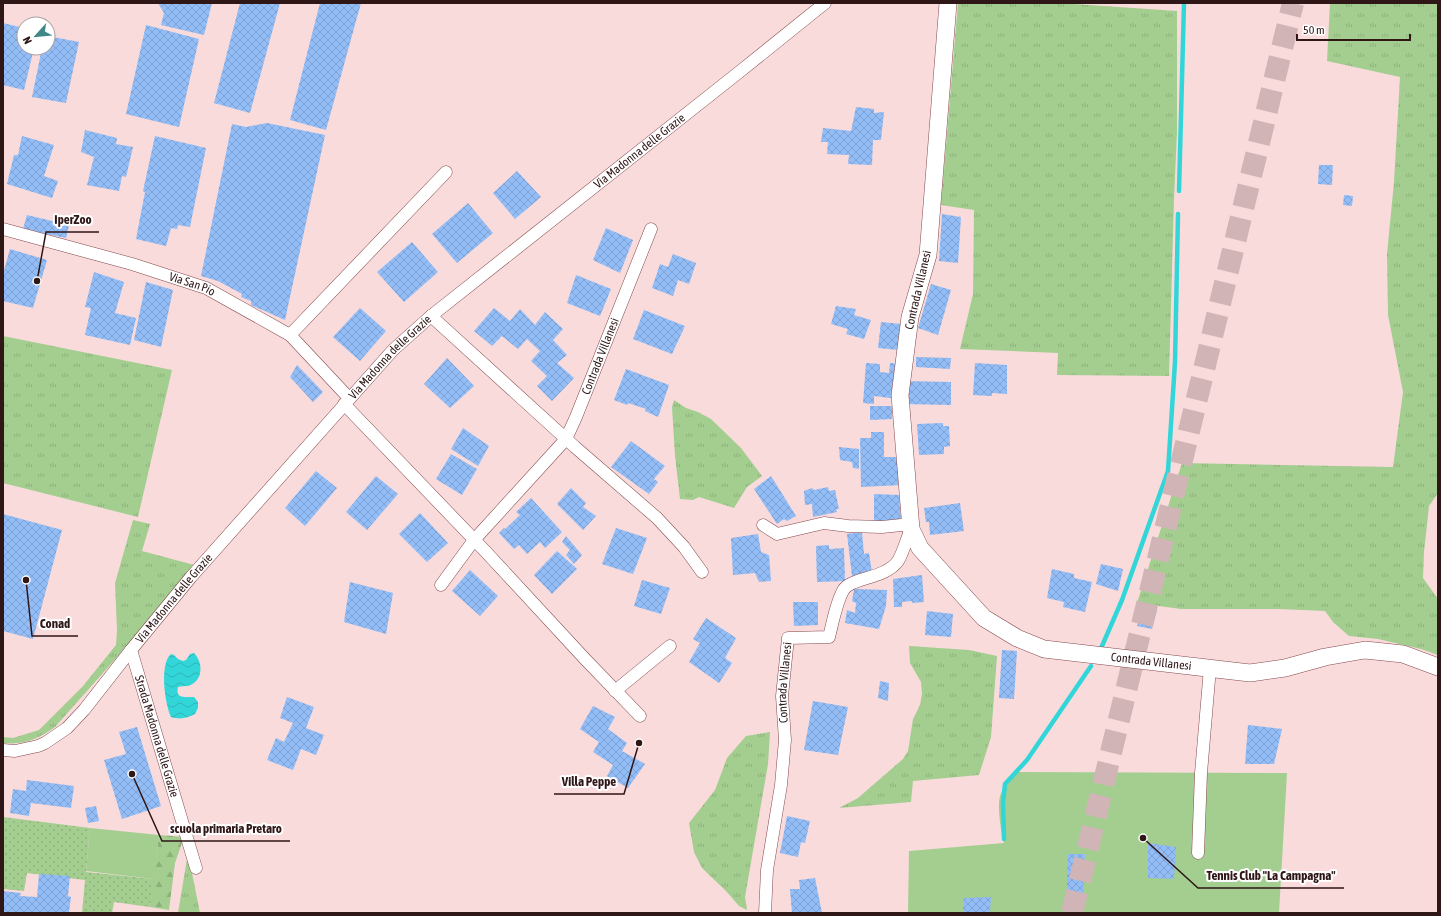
<svg xmlns="http://www.w3.org/2000/svg" width="1441" height="916" font-family="'Asap Condensed',sans-serif">
	<style>
		.grass { fill: url(#grass-tufts) }
		.forest { fill: url(#forest-firs) }
		.park { fill: url(#park-dots) }
		.pitch { fill: #a3ce90 }
		.water { fill: url(#water-waves) }
		.lines { fill: none; stroke-linecap: round; stroke-linejoin: round }
		.stream { stroke: #32d6d8; stroke-width: 4.5 }
		.building { fill: url(#building-cross-hatch) }
		.highway-tunnel { stroke: #d1b4b5; stroke-width: 22; stroke-dasharray: 22 11; stroke-linecap: butt }
		.street-casing { stroke: #85494d; stroke-width: 13 }
		.secondary-casing { stroke: #85494d; stroke-width: 18 }
		.street { stroke: #fff; stroke-width: 12 }
		.secondary { stroke: #fff; stroke-width: 17 }
		.labels { text-anchor: middle; dominant-baseline: central; stroke-width: 4; stroke-linejoin: round; paint-order: stroke }
		.street-label { font-size: 12px; fill: #2f1617; stroke: #fff }
		.leader { fill: none; stroke: #2f1617; stroke-width: 1.5 }
		.callout-dot { fill: #2f1617; stroke: #fff; stroke-width: 1.5 }
		.callout-label { font-size: 13px; text-anchor: middle; font-weight: bold; fill: #2f1617; stroke: #fff; stroke-width: 4; stroke-linejoin: round; paint-order: stroke }
	</style>
	<defs>
		<pattern id="grass-tufts" width="24" height="20" patternUnits="userSpaceOnUse"><rect width="24" height="20" fill="#a3ce90"/><path d="M3 7l-1-3M5 7V3M7 7l1-3M15 17l-1-3M17 17v-4M19 17l1-3" fill="none" stroke="#8db07b"/></pattern>
		<pattern id="forest-firs" width="22" height="20" patternUnits="userSpaceOnUse"><rect width="22" height="20" fill="#a3ce90"/><path d="M5 1l3.5 6h-7zM16 11l3.5 6h-7z" fill="#8db07b"/></pattern>
		<pattern id="park-dots" width="8" height="8" patternUnits="userSpaceOnUse"><rect width="8" height="8" fill="#a3ce90"/><path d="M2 2h.1M6 6h.1" fill="none" stroke="#8db07b" stroke-width="1.8" stroke-linecap="round"/></pattern>
		<pattern id="water-waves" width="16" height="10" patternUnits="userSpaceOnUse"><rect width="16" height="10" fill="#32d6d8"/><path d="M0 5q4-4 8 0t8 0" fill="none" stroke="#2db7b9"/></pattern>
		<pattern id="building-cross-hatch" width="8" height="8" patternUnits="userSpaceOnUse"><rect width="8" height="8" fill="#92bdf7"/><path d="M0 0l8 8M0 8l8-8" fill="none" stroke="#7ea2d3"/></pattern>
	</defs>
	<rect width="100%" height="100%" fill="#f9dbdc"/>
	<path class="grass" d="M 958,3 L 1060,3 L 1177,11 L 1177,132 L 1174,199 L 1169,376 L 1057,375 L 1058,353 L 960,349 L 973,294 L 974,210 L 941,205 Z
		M 1330,3 L 1438,3 L 1438,493 L 1429,506 L 1424,552 L 1423,578 L 1438,599 L 1438,655 L 1421,649 L 1378,639 L 1349,636 L 1333,622 L 1325,611 L 1278,609 L 1181,609 L 1137,603 L 1182,463 L 1393,467 L 1403,392 L 1388,315 L 1387,254 L 1394,182 L 1400,77 L 1327,61 Z
		M 3,336 L 172,370 L 138,517 L 3,483 Z
		M 674,400 L 686,408 L 698,412 L 711,419 L 741,448 L 762,476 L 747,487 L 734,508 L 699,497 L 693,500 L 680,499 L 675,456 L 672,407 Z
		M 133,520 L 150,524 L 142,551 L 198,566 L 55,727 C 38,739 25,745 3,743 L 3,737 L 13,738 L 39,730 L 83,686 L 116,645 L 117,630 L 115,583 Z
		M 909,646 L 969,650 L 997,656 L 991,737 L 979,775 L 913,781 L 911,802 L 839,808 L 858,798 L 903,759 L 908,751 L 913,719 L 920,705 L 922,694 L 921,682 L 910,663 Z
		M 770,732 L 768,764 L 745,897 L 747,910 L 739,906 L 726,891 L 702,868 L 694,852 L 689,823 L 715,790 L 727,758 L 746,736 Z
		M 188,853 L 200,913 L 178,913 Z"/>
	<path class="forest" d="M 159,835 L 184,837 L 175,863 L 169,910 L 150,907 Z"/>
	<path class="park" d="M 3,817 L 90,828 L 86,872 L 154,879 L 150,907 L 114,902 L 112,913 L 82,913 L 85,880 L 27,873 L 24,891 L 3,889 Z"/>
	<path class="pitch" d="M 1015,772 L 1287,773 L 1279,913 L 908,913 L 909,851 L 1004,843 C 1001,832 997,807 1000,796 C 1003,788 1010,780 1015,772 Z
		M 90,828 L 159,835 L 154,879 L 86,871 Z"/>
	<path class="water" d="M 194,653 C 204,663 203,682 188,686 C 185,686 181,686 178,687 C 175,699 185,697 194,697 L 198,702 L 198,708 L 195,714 C 187,718 180,720 171,717 C 165,704 159,664 171,654 L 174,655 L 178,659 L 183,661 L 186,660 L 190,654 Z"/>
	<g class="lines">
		<path class="stream" d="M 1179,191 L 1184,3
			M 1102,646 L 1122,600 L 1168,471 L 1175,362 L 1178,214
			M 1004,839 L 1003,803 L 1005,784 L 1027,760 L 1091,666"/>
	</g>
	<path class="building" d="M 158,3 L 212,3 L 204,35 L 161,25 L 164,13 Z
		M 240,3 L 280,3 L 250,113 L 214,103 Z
		M 320,3 L 361,3 L 326,130 L 290,120 Z
		M 3,23 L 24,28 L 24,48 L 34,48 L 24,90 L 3,85 Z
		M 146,25 L 199,39 L 179,127 L 126,114 Z
		M 48,36 L 79,42 L 66,103 L 32,97 L 42,48 L 48,48 Z
		M 856,107 L 874,109 L 874,113 L 884,112 L 881,140 L 873,140 L 872,165 L 848,164 L 849,155 L 827,154 L 828,142 L 821,142 L 823,128 L 851,131 Z
		M 267,123 L 325,135 L 285,320 L 251,305 L 251,301 L 241,297 L 242,294 L 218,281 L 201,276 L 232,124 L 246,127 Z
		M 85,130 L 117,138 L 116,144 L 133,147 L 126,177 L 122,176 L 119,191 L 87,185 L 94,157 L 81,152 Z
		M 22,136 L 54,145 L 44,176 L 58,181 L 52,198 L 7,184 L 14,155 L 18,155 Z
		M 155,136 L 206,148 L 190,227 L 178,225 L 177,229 L 171,228 L 166,246 L 136,239 L 145,192 L 143,191 Z
		M 1319,165 L 1333,165 L 1332,185 L 1318,184 Z
		M 517,171 L 541,197 L 515,219 L 493,193 Z
		M 1344,195 L 1353,196 L 1352,206 L 1343,205 Z
		M 468,203 L 493,233 L 457,263 L 432,234 Z
		M 942,214 L 961,217 L 958,263 L 939,261 Z
		M 27,215 L 69,225 L 66,238 L 23,229 Z
		M 606,228 L 633,240 L 620,273 L 593,260 Z
		M 412,242 L 438,272 L 404,302 L 377,272 Z
		M 10,249 L 47,260 L 33,308 L 3,301 L 3,274 Z
		M 673,254 L 696,263 L 689,284 L 678,280 L 673,296 L 652,288 L 660,264 L 668,267 Z
		M 94,272 L 124,282 L 115,313 L 136,318 L 130,345 L 85,335 L 91,308 L 85,307 Z
		M 576,275 L 611,289 L 600,316 L 567,303 Z
		M 146,282 L 173,290 L 161,347 L 134,340 Z
		M 931,284 L 951,290 L 938,335 L 918,328 Z
		M 836,306 L 856,309 L 854,315 L 871,320 L 864,339 L 846,334 L 848,329 L 831,324 Z
		M 360,308 L 386,331 L 360,361 L 333,337 Z
		M 494,308 L 510,321 L 520,309 L 535,325 L 545,312 L 563,329 L 553,340 L 567,355 L 557,363 L 574,378 L 552,401 L 537,386 L 547,376 L 531,361 L 540,351 L 527,339 L 518,349 L 502,336 L 492,346 L 474,331 Z
		M 644,310 L 685,326 L 672,354 L 633,339 Z
		M 881,322 L 902,324 L 899,350 L 878,348 Z
		M 916,357 L 951,358 L 950,369 L 916,367 Z
		M 447,358 L 474,386 L 450,408 L 424,384 Z
		M 866,363 L 880,364 L 880,372 L 889,373 L 890,363 L 901,364 L 898,399 L 874,396 L 874,404 L 863,403 Z
		M 975,363 L 1007,365 L 1007,394 L 992,393 L 992,396 L 973,395 Z
		M 297,365 L 323,392 L 313,402 L 290,377 Z
		M 626,369 L 669,385 L 658,417 L 645,411 L 646,409 L 628,403 L 627,405 L 614,400 Z
		M 904,381 L 951,382 L 951,405 L 903,404 Z
		M 870,406 L 892,406 L 892,419 L 870,420 Z
		M 943,423 L 943,426 L 949,426 L 950,446 L 944,447 L 944,454 L 919,455 L 917,424 Z
		M 463,428 L 489,446 L 478,466 L 451,449 Z
		M 871,432 L 884,432 L 884,457 L 901,457 L 902,485 L 861,487 L 860,438 L 871,438 Z
		M 631,441 L 665,466 L 654,479 L 658,482 L 649,494 L 611,467 Z
		M 839,447 L 859,449 L 859,469 L 853,468 L 852,462 L 840,460 Z
		M 451,454 L 477,469 L 462,495 L 436,479 Z
		M 316,471 L 337,488 L 305,526 L 285,508 Z
		M 376,476 L 398,494 L 367,530 L 346,512 Z
		M 771,476 L 796,516 L 787,521 L 784,519 L 777,524 L 754,489 Z
		M 828,487 L 829,491 L 835,490 L 839,509 L 836,509 L 837,512 L 813,517 L 812,504 L 805,505 L 804,491 L 812,488 L 814,490 Z
		M 571,488 L 586,503 L 583,507 L 596,516 L 583,530 L 557,504 Z
		M 874,494 L 899,495 L 901,521 L 874,522 Z
		M 531,498 L 562,532 L 545,548 L 540,542 L 527,554 L 519,545 L 514,549 L 499,533 L 504,528 L 505,529 L 520,515 L 516,512 Z
		M 960,503 L 964,531 L 930,535 L 929,522 L 926,522 L 924,508 Z
		M 420,513 L 448,543 L 427,562 L 399,534 Z
		M 3,514 L 62,530 L 33,639 L 3,631 Z
		M 616,528 L 647,538 L 633,574 L 602,564 Z
		M 862,532 L 864,554 L 869,553 L 872,573 L 852,576 L 847,534 Z
		M 758,534 L 761,552 L 769,555 L 771,581 L 759,582 L 755,573 L 733,575 L 731,538 Z
		M 566,536 L 582,555 L 574,564 L 566,555 L 570,550 L 562,542 Z
		M 829,545 L 829,549 L 844,548 L 845,581 L 817,582 L 816,546 Z
		M 557,551 L 577,569 L 552,594 L 534,575 Z
		M 1101,564 L 1123,569 L 1118,591 L 1096,584 Z
		M 1052,569 L 1074,574 L 1074,578 L 1092,582 L 1085,612 L 1063,607 L 1064,602 L 1047,598 Z
		M 470,570 L 498,596 L 480,616 L 452,591 Z
		M 922,575 L 924,602 L 912,603 L 912,601 L 902,602 L 902,607 L 894,607 L 893,579 Z
		M 642,580 L 670,588 L 661,614 L 634,606 Z
		M 350,582 L 393,593 L 386,634 L 344,622 Z
		M 854,589 L 887,590 L 886,606 L 879,629 L 845,623 L 847,610 L 855,613 L 856,603 L 852,601 Z
		M 793,602 L 818,602 L 818,625 L 794,626 Z
		M 1141,607 L 1157,610 L 1152,629 L 1137,626 Z
		M 927,611 L 953,614 L 951,637 L 925,635 Z
		M 706,618 L 736,638 L 725,658 L 732,663 L 719,683 L 689,662 L 700,643 L 693,639 Z
		M 1002,650 L 1017,651 L 1014,699 L 999,698 Z
		M 880,681 L 889,683 L 888,701 L 878,698 Z
		M 287,697 L 314,707 L 306,728 L 324,735 L 316,755 L 301,749 L 293,770 L 267,760 L 276,738 L 284,742 L 293,723 L 280,718 Z
		M 813,701 L 848,707 L 838,755 L 804,750 Z
		M 593,706 L 615,717 L 608,729 L 627,743 L 622,751 L 645,764 L 628,788 L 607,776 L 613,765 L 593,752 L 599,742 L 580,729 Z
		M 1248,725 L 1282,729 L 1274,764 L 1245,764 Z
		M 137,727 L 161,806 L 122,819 L 104,760 L 126,754 L 119,732 Z
		M 27,780 L 74,786 L 71,808 L 31,803 L 29,816 L 10,813 L 13,789 L 26,791 Z
		M 96,806 L 99,821 L 88,823 L 85,808 Z
		M 787,816 L 810,821 L 805,843 L 801,842 L 798,857 L 780,853 Z
		M 1148,843 L 1176,847 L 1174,879 L 1148,878 Z
		M 1068,854 L 1085,854 L 1082,913 L 1066,913 Z
		M 39,874 L 70,876 L 68,896 L 71,897 L 69,912 L 3,913 L 3,891 L 21,893 L 20,896 L 37,897 Z
		M 815,878 L 822,913 L 792,913 L 790,889 L 800,889 L 799,880 Z
		M 991,897 L 990,913 L 963,913 L 964,898 Z"/>
	<g class="lines">
		<path class="highway-tunnel" d="M 1072,913 L 1293,3"/>
		<g class="street-casing">
			<g id="street">
				<path id="s1" d="M 3,229 L 132,264 L 206,288 L 290,335 L 349,398"/>
				<path d="M 431,316 L 575,447 L 657,518 L 684,547 L 702,572"/>
				<path d="M 290,335 L 446,172"/>
				<path d="M 344,404 L 486,552 L 585,659 L 640,716"/>
				<path d="M 763,525 L 777,534 L 824,523 L 848,526 L 882,527 L 911,524"/>
				<path id="s2" d="M 441,585 L 474,540 L 566,439 L 576,417 L 651,229"/>
				<path id="s3" d="M 131,650 L 196,868"/>
				<path d="M 615,691 L 670,646"/>
				<path id="s4" d="M 3,750 L 15,751 L 38,746 L 45,743 L 67,728 L 84,710 L 131,650 L 191,577 L 393,350 L 431,316 L 738,73 L 825,3"/>
				<path d="M 1198,853 L 1201,773 L 1210,668"/>
				<path id="s5" d="M 765,913 L 767,870 L 781,785 L 785,740 L 782,696 L 788,638 L 829,637 C 833,622 836,602 844,589 C 853,577 885,579 898,561 C 903,553 907,538 911,529"/>
			</g>
		</g>
		<g class="secondary-casing">
			<g id="secondary">
				<path id="s6" d="M 948,3 L 928,255 L 910,317 L 900,395 L 911,529 L 920,548 L 984,618 L 1017,638 L 1044,649 L 1250,673 L 1285,668 L 1325,657 L 1365,650 L 1403,654 L 1438,667"/>
			</g>
		</g>
		<use href="#street" class="street"/>
		<use href="#secondary" class="secondary"/>
	</g>
	<g class="labels">
		<g class="street-label">
			<text stroke="none"><textPath href="#s4" startOffset="886">Via Madonna delle Grazie</textPath></text>
			<text stroke="none"><textPath href="#s1" startOffset="197">Via San Pio</textPath></text>
			<text transform="translate(918 290) rotate(-77)">Contrada Villanesi</text>
			<text stroke="none"><textPath href="#s2" startOffset="282">Contrada Villanesi</textPath></text>
			<text stroke="none"><textPath href="#s4" startOffset="562">Via Madonna delle Grazie</textPath></text>
			<text stroke="none"><textPath href="#s4" startOffset="238">Via Madonna delle Grazie</textPath></text>
			<text stroke="none"><textPath href="#s6" startOffset="822">Contrada Villanesi</textPath></text>
			<text stroke="none"><textPath href="#s5" startOffset="232">Contrada Villanesi</textPath></text>
			<text stroke="none"><textPath href="#s3" startOffset="90">Strada Madonna delle Grazie</textPath></text>
		</g>
	</g>
	<path class="leader" d="M37 281L46 232H99M26 580L32 636H78M639 743L624 794H554M132 774L162 841H290M1143 838L1198 888H1344"/>
	<g class="callout-dot">
		<circle cx="37" cy="281" r="4"/>
		<circle cx="26" cy="580" r="4"/>
		<circle cx="639" cy="743" r="4"/>
		<circle cx="132" cy="774" r="4"/>
		<circle cx="1143" cy="838" r="4"/>
	</g>
	<g class="callout-label">
		<text x="73" y="224">IperZoo</text>
		<text x="55" y="628">Conad</text>
		<text x="589" y="786">Villa Peppe</text>
		<text x="226" y="833">scuola primaria Pretaro</text>
		<text x="1271" y="880">Tennis Club "La Campagna"</text>
	</g>
	<rect width="1441" height="916" fill="none" stroke="#2f1617" stroke-width="8"/>
	<g transform="translate(36 36) rotate(243)"><circle r="19" fill="#ffffff" stroke="#aca2a2"/>
	<path d="M0-3L7 15L0 10L-7 15Z" fill="#408888"/>
	<text y="-6" font-size="11" font-weight="bold" text-anchor="middle" fill="#2f1617">N</text>
	</g>
	<path d="M1297 34v6h113v-6" fill="none" stroke="#2f1617" stroke-width="2"/>
	<text x="1303" y="34" font-size="12" fill="#2f1617" stroke="#ffffff" stroke-width="3" paint-order="stroke">50 m</text>
</svg>
